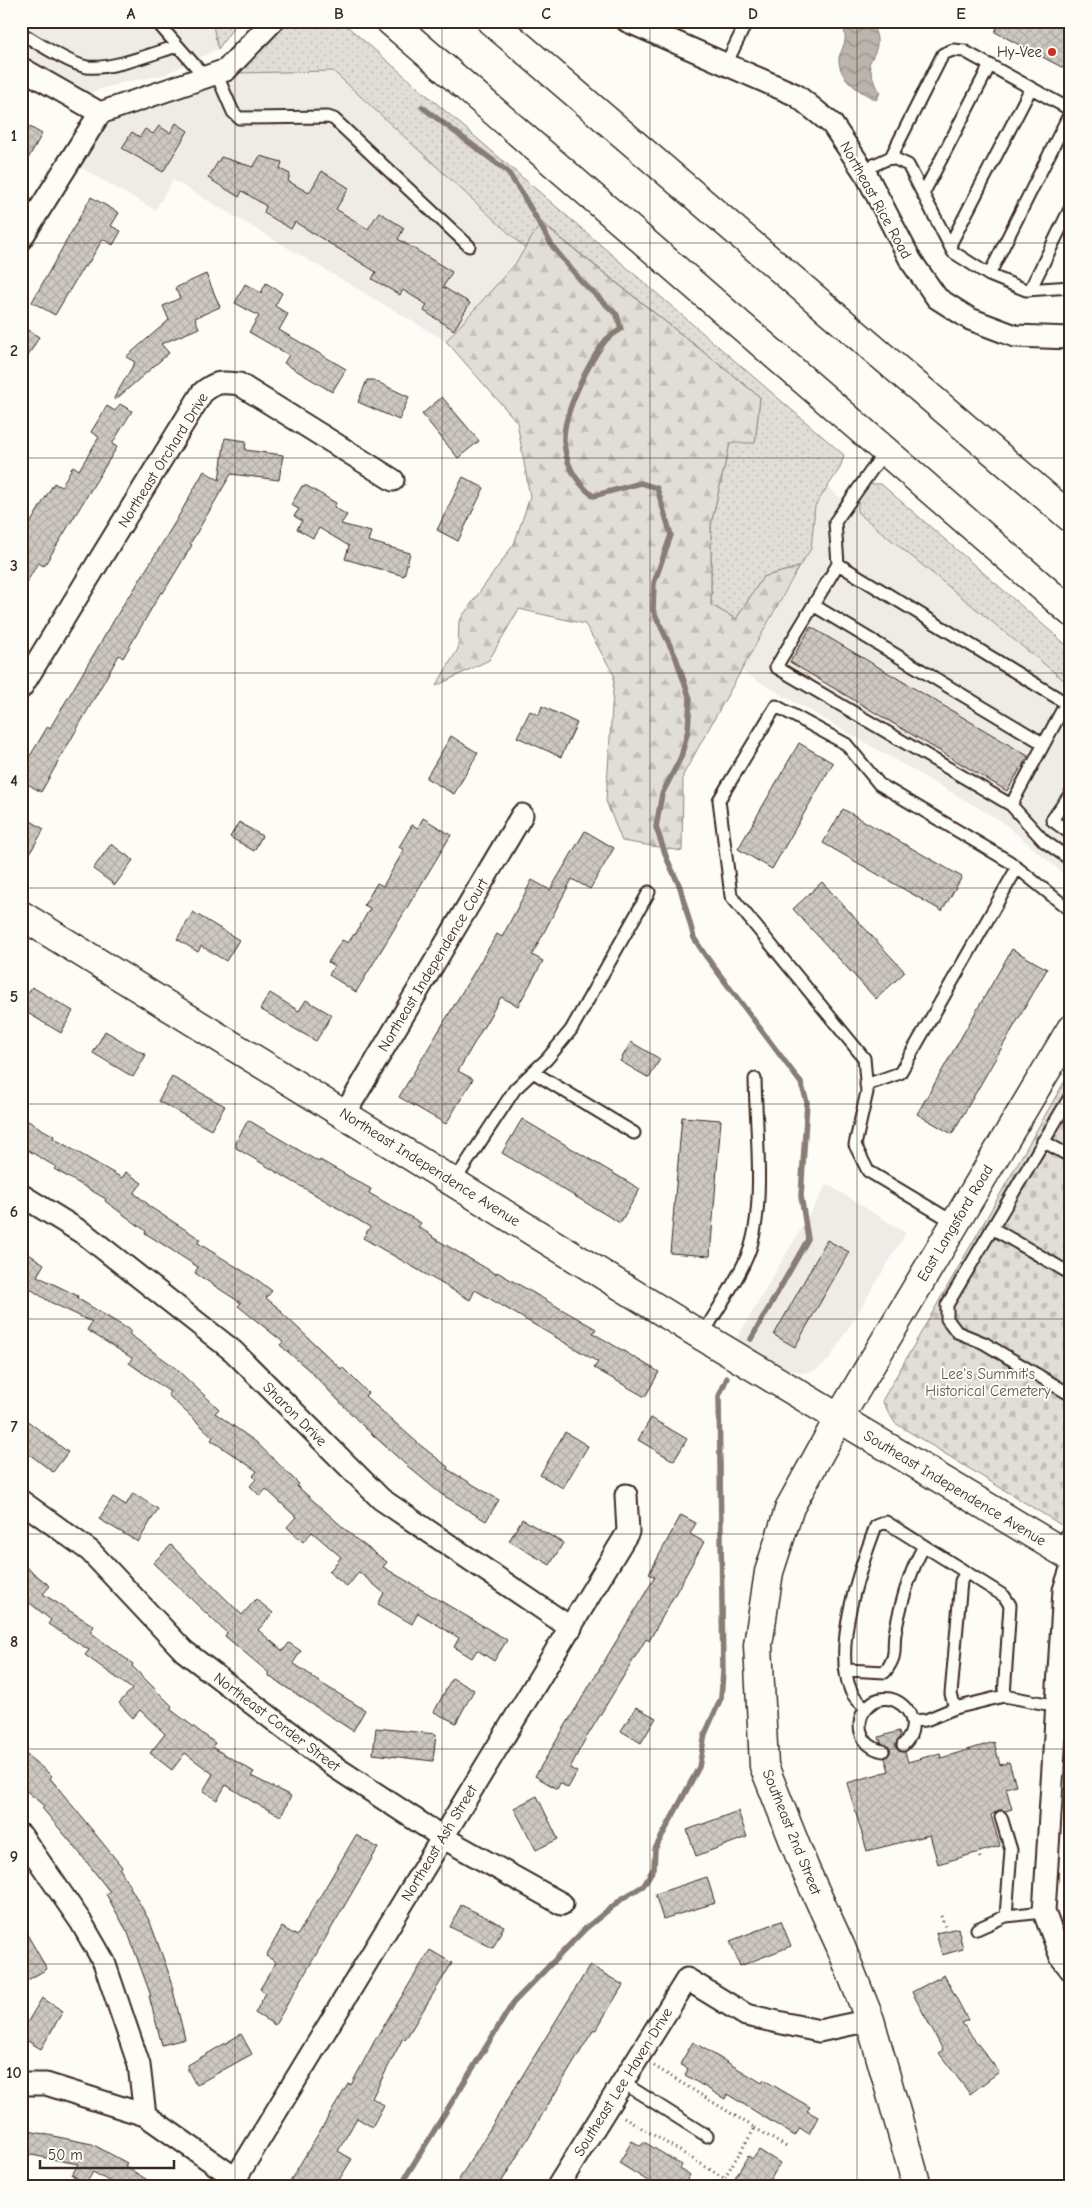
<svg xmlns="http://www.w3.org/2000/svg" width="1092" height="2207" font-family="'Comic Neue',sans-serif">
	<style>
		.built { fill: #efece7 }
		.grass { fill: url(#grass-dots); stroke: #8e847a }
		.forest { fill: url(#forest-firs); stroke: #8e847a }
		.cemetery { fill: url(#cemetery-stones); stroke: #8e847a }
		.water { fill: url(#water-waves); stroke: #887d74 }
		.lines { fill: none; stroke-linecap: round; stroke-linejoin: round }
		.stream { stroke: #887d74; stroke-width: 5.5 }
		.building { fill: url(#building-cross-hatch); stroke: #3b2a1e }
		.service-casing { stroke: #3b2a1e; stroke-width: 15 }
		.minor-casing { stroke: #3b2a1e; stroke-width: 25 }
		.tertiary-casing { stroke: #3b2a1e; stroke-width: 31 }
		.primary-casing { stroke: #3b2a1e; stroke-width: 31 }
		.path { stroke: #3b2a1e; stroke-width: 3; stroke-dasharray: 1 4; stroke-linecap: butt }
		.service { stroke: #fdfcf7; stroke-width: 11 }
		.minor { stroke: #fdfcf7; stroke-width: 21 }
		.tertiary { stroke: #fdfcf7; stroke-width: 28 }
		.primary { stroke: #fdfcf7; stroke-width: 28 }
		.grid { fill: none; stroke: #3b2a1e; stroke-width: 1; stroke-opacity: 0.55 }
		.poi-dot { fill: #c8321e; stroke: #fdfcf7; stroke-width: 2 }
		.labels { text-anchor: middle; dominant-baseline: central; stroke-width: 4; stroke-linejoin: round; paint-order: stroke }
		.poi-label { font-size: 15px; fill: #3b2a1e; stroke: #fdfcf7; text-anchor: end }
		.street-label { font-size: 15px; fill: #3b2a1e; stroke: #fdfcf7 }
		.park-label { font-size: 15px; fill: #64574c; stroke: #fdfcf7 }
		.neatline { fill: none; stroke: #3b2a1e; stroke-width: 2 }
		.grid-label { font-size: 16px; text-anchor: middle; font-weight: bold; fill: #3b2a1e }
	</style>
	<defs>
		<pattern id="grass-dots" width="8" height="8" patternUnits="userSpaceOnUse" patternTransform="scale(1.25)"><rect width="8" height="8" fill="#e1ded7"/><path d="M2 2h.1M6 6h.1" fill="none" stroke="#c2bfb8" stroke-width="1.8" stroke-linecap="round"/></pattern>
		<pattern id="forest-firs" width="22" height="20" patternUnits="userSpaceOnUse" patternTransform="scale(1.25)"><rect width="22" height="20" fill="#e1ded7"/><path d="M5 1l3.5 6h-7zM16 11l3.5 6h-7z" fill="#c2bfb8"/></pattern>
		<pattern id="cemetery-stones" width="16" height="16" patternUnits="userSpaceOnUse" patternTransform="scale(1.25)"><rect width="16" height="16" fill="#e1ded7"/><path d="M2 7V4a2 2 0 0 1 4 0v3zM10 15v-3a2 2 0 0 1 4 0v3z" fill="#c2bfb8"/></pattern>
		<pattern id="water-waves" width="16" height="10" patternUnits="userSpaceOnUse" patternTransform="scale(1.25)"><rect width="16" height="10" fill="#bbb4ad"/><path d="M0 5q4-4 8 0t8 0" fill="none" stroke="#99938c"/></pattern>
		<pattern id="building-cross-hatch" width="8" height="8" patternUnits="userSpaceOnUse" patternTransform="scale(1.25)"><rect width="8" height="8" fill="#cdc8c2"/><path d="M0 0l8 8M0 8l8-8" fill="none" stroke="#b1aca6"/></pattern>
	</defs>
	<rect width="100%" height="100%" fill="#fdfcf7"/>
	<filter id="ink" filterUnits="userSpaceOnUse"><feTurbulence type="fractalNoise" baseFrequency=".02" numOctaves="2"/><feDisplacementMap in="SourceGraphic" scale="10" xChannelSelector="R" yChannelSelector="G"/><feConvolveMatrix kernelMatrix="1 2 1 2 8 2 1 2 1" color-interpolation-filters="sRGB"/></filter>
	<g filter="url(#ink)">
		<path class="built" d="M 21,21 L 212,21 L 218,49 L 164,75 L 125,82 L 85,94 L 21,59 Z
			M 333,70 L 525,248 L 515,264 L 446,341 L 173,180 L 155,210 L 64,158 L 109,116 L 223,74 Z
			M 827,487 L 1071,686 L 1071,880 L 1001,821 L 741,671 L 811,549 L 815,506 Z
			M 827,1184 L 906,1233 L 829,1360 L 816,1370 L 802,1373 L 787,1368 L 736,1340 Z"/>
		<path class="grass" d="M 212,21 L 238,21 L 218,49 Z
			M 286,21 L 341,21 L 844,455 L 840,468 L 815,506 L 811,549 L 799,567 L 763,577 L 736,619 L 711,605 L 711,524 L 730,443 L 755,442 L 760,397 L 542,223 L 525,248 L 333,71 L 238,73 Z
			M 868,484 L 881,484 L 1071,649 L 1071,686 L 857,512 L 859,497 Z"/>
		<path class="forest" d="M 541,223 L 760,397 L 755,443 L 730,443 L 711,524 L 711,605 L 736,619 L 763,577 L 799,567 L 683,775 L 682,851 L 622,841 L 606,801 L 614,675 L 585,624 L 519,609 L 489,660 L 436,686 L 458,649 L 459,621 L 514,544 L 530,497 L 517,422 L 446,341 L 515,264 Z"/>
		<path class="cemetery" d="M 1071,1070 L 1071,1531 L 895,1423 L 882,1401 Z"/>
		<path class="water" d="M 841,21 L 875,21 L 873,26 C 880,43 878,47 869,64 L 873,78 L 880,93 L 876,100 C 860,92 838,79 839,58 C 839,55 842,51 843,47 C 847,38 845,30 841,21 Z"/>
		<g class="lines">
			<path class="stream" d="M 422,107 L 507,171 L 521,192 L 553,247 L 582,282 L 617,315 L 621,329 C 616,333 609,336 605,341 C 589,362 563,413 564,440 C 565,464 576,482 593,496 L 641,483 L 657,488 L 671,535 L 654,583 L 653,610 L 676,658 L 690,699 L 688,730 L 681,757 L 662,794 L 656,827 L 667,859 L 680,887 L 694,938 L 705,955 L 801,1083 L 807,1102 L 801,1196 L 808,1239 L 751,1339
				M 400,2186 L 513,2003 L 586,1928 L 623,1898 L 643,1886 L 654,1868 L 655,1849 L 699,1767 L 705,1734 L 721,1698 L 723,1672 L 719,1396 L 727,1378"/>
		</g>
		<path class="building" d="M 1000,21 L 1071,21 L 1071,72 L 995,32 Z
			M 21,122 L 42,134 L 21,171 Z
			M 176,123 L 188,131 L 163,172 L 122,148 L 132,132 L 140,137 L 145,129 L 153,134 L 159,126 L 170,133 Z
			M 260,156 L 282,162 L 280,169 L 290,174 L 288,181 L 309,193 L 322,171 L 349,188 L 336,209 L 368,229 L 379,212 L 404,228 L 398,239 L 452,272 L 443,287 L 470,303 L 454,330 L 424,311 L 427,305 L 403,290 L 400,295 L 372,279 L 376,272 L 295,222 L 291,229 L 264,213 L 266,206 L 242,191 L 239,197 L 208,178 L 221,157 L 253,167 Z
			M 91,197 L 119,213 L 111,226 L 121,231 L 113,245 L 103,239 L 86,267 L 84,266 L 55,315 L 32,302 Z
			M 206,274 L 220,307 L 195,318 L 199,328 L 161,344 L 169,353 L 115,400 L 114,398 L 135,362 L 126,357 L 169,320 L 163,306 L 180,298 L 175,288 Z
			M 266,283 L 282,293 L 275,306 L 288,314 L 279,330 L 346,369 L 332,392 L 284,363 L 289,355 L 249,332 L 259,316 L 235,303 L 245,284 L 261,293 Z
			M 21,326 L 39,337 L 21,368 Z
			M 367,380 L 373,380 L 409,397 L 399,420 L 358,402 Z
			M 442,397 L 479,441 L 458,458 L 422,414 Z
			M 120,404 L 132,411 L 112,444 L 117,447 L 44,566 L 38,563 L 21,592 L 21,539 L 54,483 L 61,487 L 73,466 L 79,470 L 99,437 L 91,432 L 107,406 L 115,411 Z
			M 225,438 L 246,441 L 245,450 L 283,455 L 279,480 L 231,474 L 190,544 L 192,545 L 163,593 L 161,592 L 123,658 L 119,655 L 41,792 L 21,780 L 21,771 L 48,726 L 50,728 L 129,595 L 130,596 L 177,519 L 204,471 L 219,480 Z
			M 463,477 L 484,488 L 458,541 L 437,530 Z
			M 302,486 L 307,486 L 336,503 L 334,507 L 347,515 L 341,524 L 371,532 L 368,541 L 410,553 L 404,576 L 345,559 L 349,546 L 319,528 L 313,538 L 297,529 L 302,521 L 294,516 L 299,509 L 291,505 Z
			M 811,627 L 1028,756 L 1007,791 L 790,662 Z
			M 542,706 L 577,723 L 561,757 L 517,737 L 530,711 L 539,715 Z
			M 451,736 L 478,753 L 454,794 L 426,778 Z
			M 799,743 L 833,763 L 772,869 L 738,849 Z
			M 843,809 L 962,877 L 942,911 L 823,843 Z
			M 21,815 L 44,829 L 21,868 Z
			M 423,818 L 451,835 L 356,992 L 329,975 L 334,966 L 328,962 L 342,940 L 348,943 L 354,934 L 355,935 L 370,908 L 364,905 L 377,883 L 383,886 L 404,850 L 399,847 L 412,825 L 418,828 Z
			M 239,822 L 262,836 L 254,851 L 230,837 Z
			M 585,831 L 614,848 L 590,889 L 572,879 L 532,955 L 543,961 L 518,1006 L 501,997 L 458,1071 L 473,1079 L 446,1124 L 399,1097 L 497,934 L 502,937 L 532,880 L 550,890 Z
			M 111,844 L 133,860 L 115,885 L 93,869 Z
			M 822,882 L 905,972 L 876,999 L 793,909 Z
			M 193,912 L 239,940 L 226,961 L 201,946 L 198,952 L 177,939 Z
			M 1012,949 L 1047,969 L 952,1134 L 917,1114 Z
			M 32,987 L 73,1011 L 61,1033 L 21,1009 L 21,1004 Z
			M 270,993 L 299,1011 L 306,1000 L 332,1015 L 316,1041 L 260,1009 Z
			M 105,1031 L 146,1055 L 133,1077 L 93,1053 Z
			M 631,1042 L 660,1059 L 649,1078 L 620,1061 Z
			M 172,1077 L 225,1106 L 211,1130 L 158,1101 Z
			M 21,1117 L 54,1136 L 53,1138 L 122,1178 L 126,1172 L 142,1183 L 134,1193 L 148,1204 L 147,1205 L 200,1239 L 198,1243 L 259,1281 L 272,1291 L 266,1298 L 282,1311 L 281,1312 L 341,1369 L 342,1367 L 368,1393 L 365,1396 L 420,1445 L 448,1467 L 447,1469 L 499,1500 L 486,1521 L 441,1494 L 405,1464 L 363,1426 L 310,1371 L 280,1345 L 283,1342 L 238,1306 L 241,1303 L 195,1273 L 198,1267 L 145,1233 L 146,1231 L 105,1201 L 106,1199 L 54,1169 L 56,1167 L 21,1146 Z
			M 682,1117 L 721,1120 L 710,1256 L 670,1253 Z
			M 522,1119 L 640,1189 L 620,1223 L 502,1153 Z
			M 248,1120 L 319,1162 L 320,1160 L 371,1189 L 369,1193 L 421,1223 L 418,1227 L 433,1236 L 432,1237 L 496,1274 L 497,1272 L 596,1329 L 593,1333 L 659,1372 L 645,1397 L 594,1368 L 598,1362 L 475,1290 L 470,1300 L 363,1238 L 370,1227 L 236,1148 L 236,1142 Z
			M 827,1240 L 849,1252 L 795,1347 L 774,1335 Z
			M 21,1249 L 44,1264 L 37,1276 L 78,1296 L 77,1298 L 131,1331 L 129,1334 L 173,1366 L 219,1409 L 215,1413 L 256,1442 L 299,1484 L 297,1486 L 356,1539 L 387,1562 L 383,1567 L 507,1640 L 494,1661 L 477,1650 L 472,1658 L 454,1647 L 459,1638 L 418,1613 L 412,1624 L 378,1604 L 384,1593 L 359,1572 L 347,1587 L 329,1572 L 341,1557 L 312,1532 L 303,1542 L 287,1527 L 296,1517 L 266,1489 L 260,1496 L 250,1486 L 256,1479 L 253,1476 L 257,1471 L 211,1440 L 213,1437 L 168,1395 L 170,1392 L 129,1363 L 132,1358 L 87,1330 L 92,1322 L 50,1302 L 29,1288 L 21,1301 Z
			M 21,1416 L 68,1452 L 53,1472 L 21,1448 Z
			M 651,1418 L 687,1439 L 674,1461 L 638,1440 Z
			M 565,1432 L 588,1446 L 563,1488 L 540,1475 Z
			M 133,1493 L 158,1509 L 138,1542 L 99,1519 L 113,1497 L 126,1505 Z
			M 681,1515 L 696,1523 L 690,1534 L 704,1542 L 649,1641 L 646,1639 L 582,1745 L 570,1768 L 577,1772 L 568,1788 L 560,1783 L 557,1789 L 535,1776 L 655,1577 L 649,1574 Z
			M 522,1519 L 563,1543 L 550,1565 L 509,1541 Z
			M 171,1545 L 242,1615 L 256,1599 L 273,1613 L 258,1630 L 283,1651 L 289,1643 L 301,1651 L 293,1663 L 312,1676 L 311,1677 L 365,1710 L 353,1731 L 267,1675 L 269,1673 L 225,1636 L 227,1633 L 153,1563 Z
			M 21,1563 L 50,1586 L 43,1594 L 94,1626 L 90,1632 L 133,1664 L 132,1666 L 172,1706 L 170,1709 L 215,1743 L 212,1747 L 254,1772 L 251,1776 L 291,1796 L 281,1816 L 255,1803 L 226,1785 L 217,1800 L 203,1791 L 213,1774 L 185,1753 L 172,1770 L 150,1753 L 165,1734 L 140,1710 L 133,1718 L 119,1703 L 132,1689 L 85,1655 L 89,1650 L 48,1624 L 51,1620 L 21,1596 Z
			M 452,1678 L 474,1690 L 456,1723 L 434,1712 Z
			M 636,1707 L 656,1718 L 641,1743 L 621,1731 Z
			M 376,1728 L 436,1734 L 433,1761 L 373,1754 Z
			M 899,1731 L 900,1736 L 896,1744 L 896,1748 L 899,1751 L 905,1752 L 908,1762 L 940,1753 L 941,1758 L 994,1742 L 1000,1765 L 1009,1762 L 1016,1785 L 1006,1788 L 1012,1809 L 1005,1811 L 999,1810 L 991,1815 L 1000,1846 L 938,1864 L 930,1835 L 867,1851 L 847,1783 L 889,1771 L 885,1758 L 890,1753 L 890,1749 L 881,1743 L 879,1737 Z
			M 21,1750 L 52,1776 L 50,1778 L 122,1867 L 120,1869 L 150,1922 L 169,1974 L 185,2039 L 162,2045 L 149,1996 L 151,1996 L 128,1933 L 106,1894 L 110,1892 L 75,1847 L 42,1808 L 44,1806 L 21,1786 Z
			M 537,1796 L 558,1839 L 536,1850 L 514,1808 Z
			M 738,1811 L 747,1837 L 696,1856 L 687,1830 Z
			M 356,1835 L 378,1848 L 275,2025 L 255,2013 L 266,1993 L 260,1989 L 276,1962 L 266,1956 L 282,1927 L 297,1936 Z
			M 707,1877 L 715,1903 L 663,1919 L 655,1894 Z
			M 461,1905 L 504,1926 L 493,1948 L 450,1927 Z
			M 781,1921 L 791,1946 L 740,1966 L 730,1941 Z
			M 21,1924 L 47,1969 L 26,1981 L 21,1972 Z
			M 958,1928 L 963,1949 L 942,1955 L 936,1933 Z
			M 430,1950 L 452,1963 L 405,2040 L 403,2038 L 372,2098 L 384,2105 L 372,2127 L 357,2118 L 338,2151 L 352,2159 L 335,2186 L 287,2186 L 348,2084 L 351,2085 L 375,2040 Z
			M 590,1965 L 623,1985 L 596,2030 L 594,2029 L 499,2186 L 455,2186 Z
			M 944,1975 L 968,2020 L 962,2023 L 999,2072 L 970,2094 L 939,2053 L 943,2050 L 912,1992 Z
			M 42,1998 L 63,2011 L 41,2049 L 21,2037 L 21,2033 Z
			M 241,2034 L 252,2054 L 196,2085 L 188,2070 L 188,2065 Z
			M 693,2042 L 762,2083 L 764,2080 L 810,2107 L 807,2111 L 818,2117 L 809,2134 L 800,2128 L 795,2136 L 727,2094 L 725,2099 L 685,2075 L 688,2069 L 680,2064 Z
			M 24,2130 L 92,2144 L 127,2163 L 125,2166 L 157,2186 L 117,2186 L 93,2172 L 86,2184 L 72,2175 L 78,2164 L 21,2153 Z
			M 632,2141 L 641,2146 L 644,2142 L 682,2165 L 680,2169 L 690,2175 L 683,2186 L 656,2186 L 619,2163 Z
			M 759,2150 L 780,2163 L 767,2186 L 730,2186 L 748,2156 L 753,2159 Z"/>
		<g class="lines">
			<g class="service-casing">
				<path id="service" d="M 156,21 L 205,77
					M 21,33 C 38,43 69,64 87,67 C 112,70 154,53 177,46
					M 726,64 L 747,21
					M 216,73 L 233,112 L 239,118 L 328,117 L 334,119 L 469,246
					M 891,157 L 943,54 L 953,50 L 964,51 L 1071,110
					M 863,170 L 891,157 L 908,165 L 953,252 L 989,275 L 1026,290 L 1071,287
					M 923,194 L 990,65
					M 950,245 L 1031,88
					M 989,275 L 1071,111
					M 1030,290 L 1071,207
					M 838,564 L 835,522 L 885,451
					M 813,605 L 1044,744
					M 1066,703 L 1011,805 L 776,667 L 838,564 L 1066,703 L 1071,706
					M 1071,793 L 1052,820 L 1071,834
					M 1011,805 L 1044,841 L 1071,860
					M 533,1072 L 634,1133
					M 866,1085 L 900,1073 L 1017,868
					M 1071,1095 L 947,1305 L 947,1319 L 957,1332 L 984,1343 L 1071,1395
					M 1043,1141 L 1071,1157
					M 454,1182 L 515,1089 L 547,1059 L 571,1030 L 649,892
					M 955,1223 L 868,1171 L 855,1145 L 867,1092 L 864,1058 L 731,896 L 719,800 L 776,706 L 846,744 L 879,784 L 1010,862 L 1071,911
					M 992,1228 L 1071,1274
					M 702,1336 C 716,1311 746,1268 752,1242 C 764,1196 756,1128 755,1079
					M 1058,1550 L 1071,1527
					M 847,1670 L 885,1672 C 900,1652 891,1648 896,1628 C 902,1599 910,1571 924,1546
					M 866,1708 C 860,1703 854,1698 851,1691 C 832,1647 860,1568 876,1526 L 886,1522 L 1004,1596 L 1010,1605 L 1004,1696 L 1058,1706
					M 955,1708 L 951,1694 L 961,1581 L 966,1572
					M 912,1721 L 926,1720 L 955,1708 L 1004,1696
					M 883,1751 C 873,1749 864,1743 861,1732 C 859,1725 860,1716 865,1710 C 886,1679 932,1717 903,1745
					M 1001,1817 L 1011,1850 L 1006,1916
					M 977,1929 L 1006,1916 L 1044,1912
					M 622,2082 L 707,2136"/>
			</g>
			<g class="minor-casing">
				<path id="minor" d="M 627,21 L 796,95 L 832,124 L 867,176 L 911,261 L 937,298 L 970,319 L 1015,336 L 1071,338
					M 21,68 L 100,113
					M 21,239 L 100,113 L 226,70 L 273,21
					M 21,688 L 202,393 C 216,381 222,382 239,384 L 393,480
					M 344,1115 L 522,815
					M 21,1195 L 86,1235 L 233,1351 L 381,1499 L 571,1628
					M 21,1501 L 90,1551 L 184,1651 L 335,1767 L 442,1837 L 562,1904
					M 1071,1569 L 1064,1590 L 1044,1912 L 1061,1957 L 1071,1970
					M 21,1835 L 81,1922 L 104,1962 L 139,2065 L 145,2115
					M 21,2084 L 46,2084 L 145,2115 L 235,2178
					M 231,2186 L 628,1532 L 626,1495
					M 558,2186 L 687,1979 L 746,2015 L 819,2031 L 870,2020"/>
			</g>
			<g class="tertiary-casing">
				<path id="tertiary" d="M 21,915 L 702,1336 L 1071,1557
					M 917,2186 L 870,2020 L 840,1945 L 805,1869 L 764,1766 L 758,1645 L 769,1572 L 790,1507 L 839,1418 L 1071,1029"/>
			</g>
			<g class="primary-casing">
				<path id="primary" d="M 390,21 L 1071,612
					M 491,21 L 1071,518"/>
			</g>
			<path class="path" d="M 978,1852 L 981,1861
				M 941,1916 L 946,1930
				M 654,2066 L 755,2128 L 719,2186
				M 624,2117 L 724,2178
				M 755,2128 L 788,2148"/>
			<use href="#service" class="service"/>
			<use href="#minor" class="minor"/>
			<use href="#tertiary" class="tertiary"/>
			<use href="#primary" class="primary"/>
		</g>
	</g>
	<path class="grid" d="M 235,21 L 235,2186M 442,21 L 442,2186M 650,21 L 650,2186M 857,21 L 857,2186M 21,243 L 1071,243M 21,458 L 1071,458M 21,673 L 1071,673M 21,888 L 1071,888M 21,1104 L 1071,1104M 21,1319 L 1071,1319M 21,1534 L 1071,1534M 21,1749 L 1071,1749M 21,1964 L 1071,1964"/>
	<circle class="poi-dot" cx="1052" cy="52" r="5"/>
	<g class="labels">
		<g class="poi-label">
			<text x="1042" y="52">Hy-Vee</text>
		</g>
		<g class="street-label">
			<text transform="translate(876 200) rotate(61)">Northeast Rice Road</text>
			<text transform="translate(163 460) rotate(-58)">Northeast Orchard Drive</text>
			<text transform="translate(433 965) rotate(-59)">Northeast Independence Court</text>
			<text transform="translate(430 1167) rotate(32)">Northeast Independence Avenue</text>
			<text transform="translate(955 1223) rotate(-59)">East Langsford Road</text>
			<text transform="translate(295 1414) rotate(45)">Sharon Drive</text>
			<text transform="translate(955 1488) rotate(31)">Southeast Independence Avenue</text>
			<text transform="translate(277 1722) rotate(37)">Northeast Corder Street</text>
			<text transform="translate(792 1832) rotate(68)">Southeast 2nd Street</text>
			<text transform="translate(439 1843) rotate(-59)">Northeast Ash Street</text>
			<text transform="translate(623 2082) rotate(-58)">Southeast Lee Haven Drive</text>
		</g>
		<g class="park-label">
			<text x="988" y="1374">Lee's Summit's<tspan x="988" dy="17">Historical Cemetery</tspan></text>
		</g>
	</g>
	<rect width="1092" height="2207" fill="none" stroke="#fdfcf7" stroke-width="55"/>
	<path d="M40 2160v8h134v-8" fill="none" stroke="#3b2a1e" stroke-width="2.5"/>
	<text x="48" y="2160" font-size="15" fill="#3b2a1e" stroke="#fdfcf7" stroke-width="4" paint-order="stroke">50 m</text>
	<rect x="28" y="28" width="1036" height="2152" class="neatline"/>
	<g class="grid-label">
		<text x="131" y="19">A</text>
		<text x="339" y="19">B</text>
		<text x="546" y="19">C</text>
		<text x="753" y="19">D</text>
		<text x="961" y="19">E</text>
		<text x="14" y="141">1</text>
		<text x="14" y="356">2</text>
		<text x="14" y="571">3</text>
		<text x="14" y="786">4</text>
		<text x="14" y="1002">5</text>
		<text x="14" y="1217">6</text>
		<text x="14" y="1432">7</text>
		<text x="14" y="1647">8</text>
		<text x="14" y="1862">9</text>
		<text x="14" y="2078">10</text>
	</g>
</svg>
